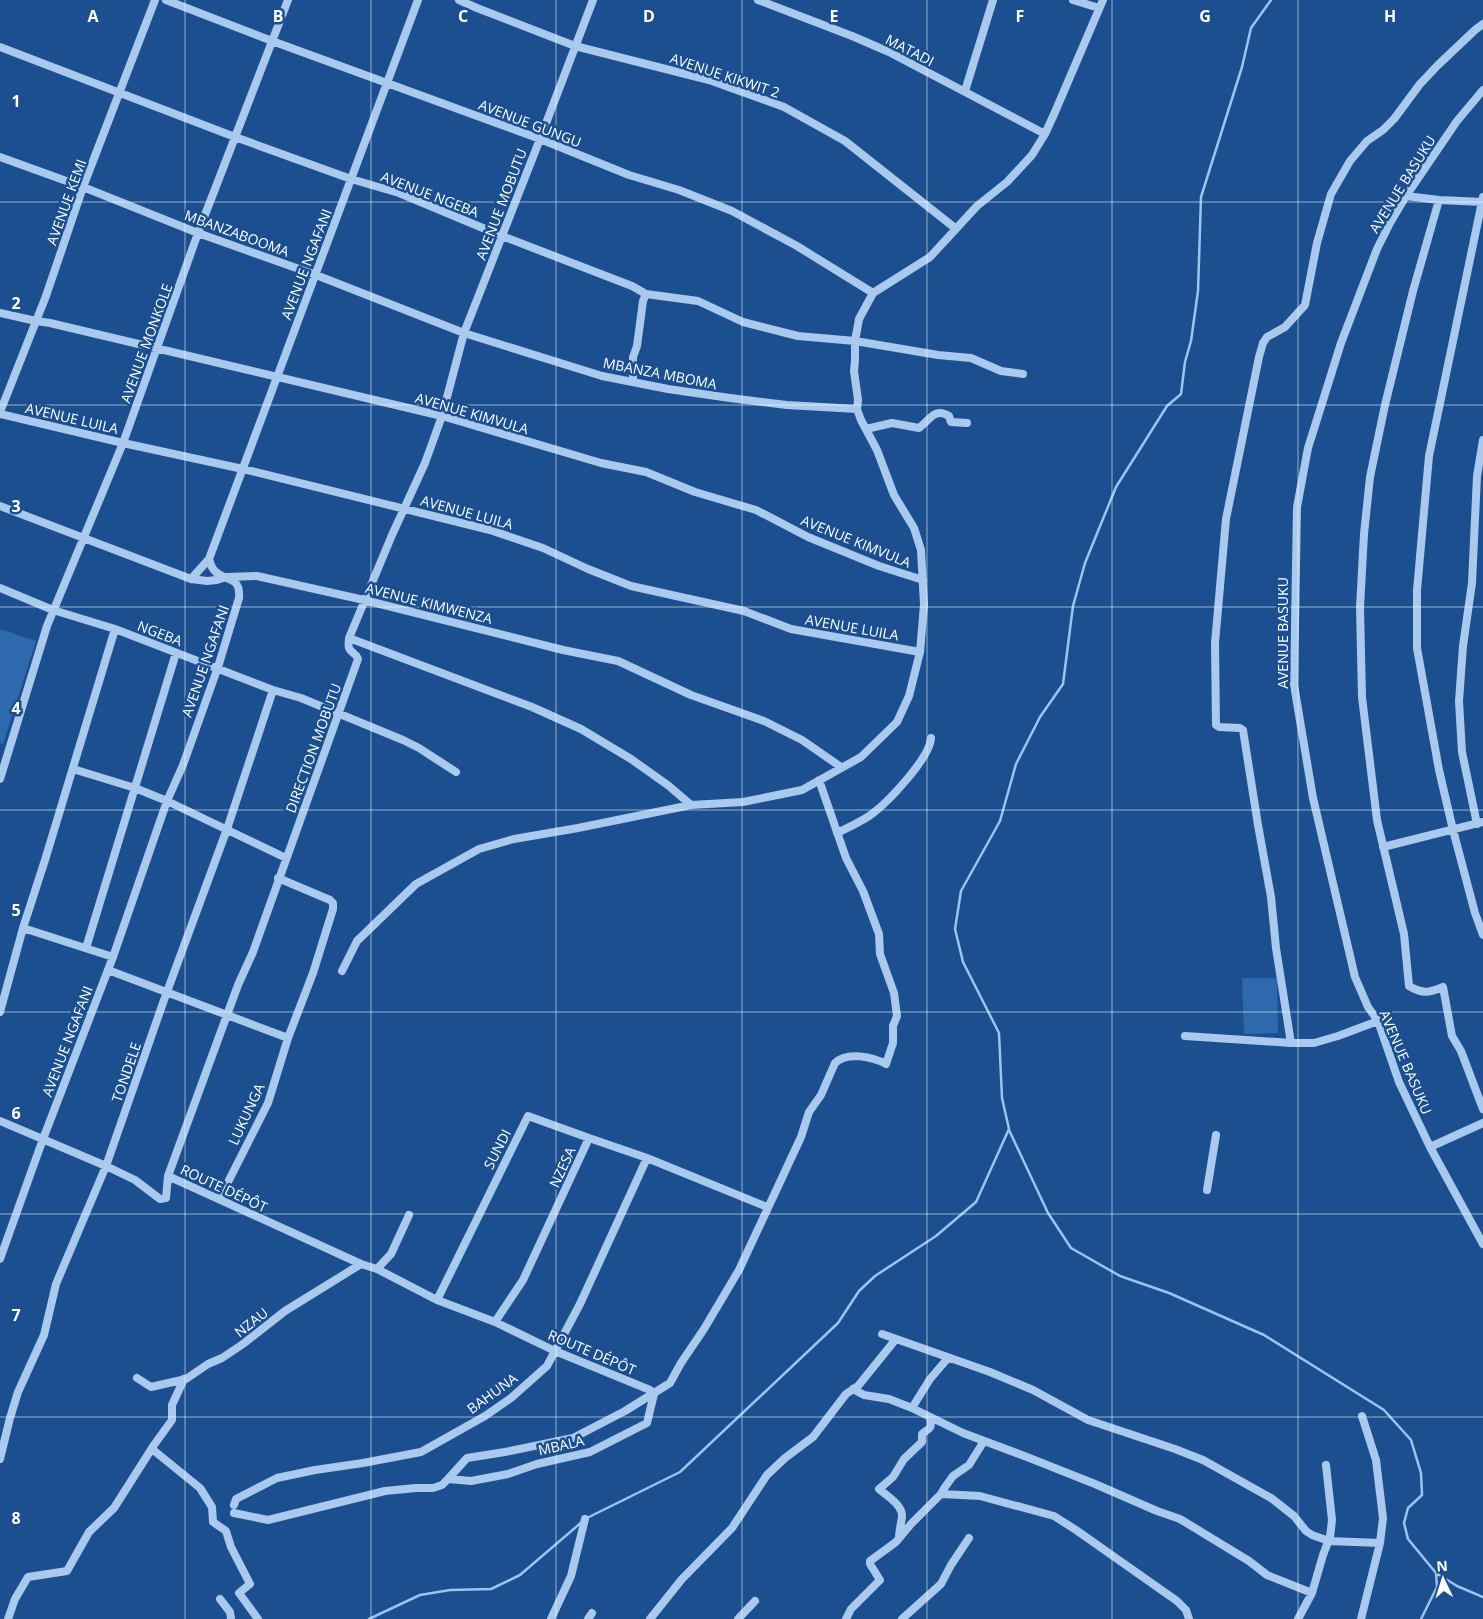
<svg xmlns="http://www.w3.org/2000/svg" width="1483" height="1619" font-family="'Open Sans',sans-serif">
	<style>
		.green { fill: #2e69ad }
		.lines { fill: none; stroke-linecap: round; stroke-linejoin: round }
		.stream { stroke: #9cc4f0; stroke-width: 2.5 }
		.minor { stroke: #a9c9ee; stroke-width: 8 }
		.grid { fill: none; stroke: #fff; stroke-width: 1; stroke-opacity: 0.55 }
		.labels { text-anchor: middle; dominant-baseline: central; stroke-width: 5; stroke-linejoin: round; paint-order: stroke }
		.street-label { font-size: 14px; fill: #fff; stroke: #1b4f8f }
		.grid-label { font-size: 16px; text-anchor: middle; font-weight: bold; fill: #fff; stroke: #1b4f8f; stroke-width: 5; stroke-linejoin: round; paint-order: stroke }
	</style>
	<rect width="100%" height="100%" fill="#1b4f8f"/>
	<path class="green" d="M 0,629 L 36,641 L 3,744 L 0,743 Z
		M 1242,978 L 1277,978 L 1278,1033 L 1244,1034 Z"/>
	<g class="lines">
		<path class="stream" d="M 1009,1130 L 1048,1213 L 1071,1248 L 1120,1276 L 1169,1293 L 1264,1335 L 1384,1410 L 1411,1440 L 1421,1473 L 1422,1495 L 1408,1508 L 1404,1523 L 1408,1539 L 1436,1573 L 1437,1587 L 1421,1619
			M 587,1518 L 680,1472 L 838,1323 L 859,1291 L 875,1276 L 936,1236 L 976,1202 L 1009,1129 L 1002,1098 L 999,1033 L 963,962 L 955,929 L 961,891 L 1000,821 L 1016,764 L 1040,717 L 1063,684 L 1073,606 L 1085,563 L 1116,487 L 1167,406 L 1181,394 L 1185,362 L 1191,341 L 1198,291 L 1201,197 L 1242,67 L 1251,28 L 1271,0
			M 1436,1573 L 1457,1586 L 1483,1597
			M 369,1619 L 420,1595 L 450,1590 L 491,1589 L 520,1575 L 583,1521"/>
		<path class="minor" d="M 166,0 L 272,41 L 540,139 L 629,175 L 679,190 L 732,211 L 797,246 L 873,293
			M 459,0 L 477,8 L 575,46 L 709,80 L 784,107 L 845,141 L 955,228
			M 758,0 L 852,36 L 889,52 L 1045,134
			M 1073,0 L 1099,8
			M 0,47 L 235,137 L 351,179 L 399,193 L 502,236 L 632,286 L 646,294 L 698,301 L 743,322 L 798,336 L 855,341 L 938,355 L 971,358 L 1001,371 L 1023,374
			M 1483,90 L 1457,121 L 1406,196 L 1390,223 L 1377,249 L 1341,343 L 1308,448 L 1297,507 L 1294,685 L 1313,798 L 1355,977 L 1368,1007 L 1378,1021 L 1399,1082 L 1430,1147 L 1483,1244
			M 965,91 L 993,0
			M 0,157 L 83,187 L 198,233 L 316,275 L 464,333 L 602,376 L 668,389 L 730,398 L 787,405 L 857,409
			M 1406,196 L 1439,200 L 1483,202
			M 1483,197 L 1429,456 L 1417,590 L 1417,648 L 1439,770 L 1453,830 L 1475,913 L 1483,935
			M 1439,200 L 1413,291 L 1385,405 L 1370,477 L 1364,534 L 1360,607 L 1362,697 L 1377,820 L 1404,934 L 1409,986 C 1422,994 1429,993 1443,987 L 1452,1036 L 1461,1051 L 1483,1109
			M 0,313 L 36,321 L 50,323 L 442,416 L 601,463 L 646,472 L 695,492 L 756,510 L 808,537 L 879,566 L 923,580
			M 633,381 L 633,357 L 637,346 L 643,301 L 646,294
			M 0,412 L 46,296 L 83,187 L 155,0
			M 0,414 L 123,443 L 243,469 L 490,530 L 543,548 L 588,569 L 631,586 L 744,611 L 791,629 L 920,652
			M 866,429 L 892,423 L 919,428 C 930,420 934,407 949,416 L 951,422 L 967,423
			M 0,506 L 191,579 L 207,581 L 217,580 L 226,577 L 257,576 L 364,600 L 563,650 L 618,661 L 691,695 L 764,721 L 802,740 L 841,767
			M 191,579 L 209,559
			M 0,588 L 53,610 L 115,629 L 273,690 L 301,698 L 403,740 L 419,748 L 456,772
			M 349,638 L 532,707 L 581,729 L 631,759 L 669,786 L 691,805
			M 73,769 L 135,788 L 167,801 L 286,858
			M 0,779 L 47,626 L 123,443 L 198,233 L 288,0
			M 1477,824 L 1462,752 L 1459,701 L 1463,646 L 1472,583 L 1477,476 L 1483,440
			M 837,833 C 849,827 861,822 872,814 C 888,802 930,758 931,738
			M 1383,847 L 1483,822
			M 23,928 L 113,957
			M 86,948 L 176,653
			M 108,970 L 288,1038 L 313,973 L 333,909 L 333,903 L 330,900 L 278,878
			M 342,971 L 357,941 L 416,884 L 479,849 L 514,839 L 578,828 L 691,805 L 743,802 L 802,790 L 861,757 L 897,722 L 909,696 L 920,652 L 924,605 L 921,550 L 914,528 L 894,495 L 877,450 L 861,420 L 857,409 L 858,400 L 854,371 L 855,360 L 855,341 L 859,319 L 873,293 L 930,257 L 977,206 L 1007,182 L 1032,155 L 1045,134 L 1055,112 L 1103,0
			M 0,1012 L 23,928 L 45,860 L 115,629
			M 1185,1036 L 1291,1043 L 1314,1043 L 1338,1036 L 1378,1021
			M 1291,1043 L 1276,948 L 1271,897 L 1258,825 L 1243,730 L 1240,728 L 1219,727 L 1216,725 L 1215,643 L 1226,519 L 1259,357 L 1263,343 L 1267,337 L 1285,327 L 1305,305 L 1317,243 L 1331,194 L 1350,161 L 1367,141 L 1383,130 L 1394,119 L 1420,84 L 1438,65 L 1475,30 L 1483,24
			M 0,1121 L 106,1166 L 135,1180 L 160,1199 L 166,1198 L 168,1176 L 361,1264
			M 1430,1147 L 1483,1123
			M 168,1176 L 238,985 L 253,952 L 358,659 C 356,653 351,653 349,648 C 348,646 349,641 349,638 L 392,535 L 425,463 L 442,416 L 464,333 L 540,139 L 593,0
			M 1207,1190 L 1216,1135
			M 220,1198 L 268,1103 L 288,1038
			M 0,1259 L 43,1139 L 113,957 L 167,801 L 183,765 L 218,667 L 239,598 C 241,574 223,582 214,570 C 211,567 210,562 209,559 L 418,0
			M 377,1269 L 391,1254 L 409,1215
			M 437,1300 L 495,1322 L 555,1351 L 650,1390 L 654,1394
			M 495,1322 L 523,1280 L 589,1138 L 647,1158 L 767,1207
			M 882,1334 L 990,1372 L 1033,1390 L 1088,1420 L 1175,1449 L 1203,1460 L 1271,1498 L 1294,1516 L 1306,1531 L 1312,1535 L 1329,1541 L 1380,1543
			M 137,1378 L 151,1387 L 186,1379 L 208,1364 L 222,1358 L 243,1344 L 285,1311 L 361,1264 L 377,1269 L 437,1300 L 528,1116 L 589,1138
			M 853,1389 L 864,1395 L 889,1399 L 912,1408 L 963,1433 L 1027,1457 L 1095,1484 L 1157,1511 L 1180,1519 L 1249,1561 L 1267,1575 L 1312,1593
			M 912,1408 L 930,1379 L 948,1358
			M 152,1449 L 200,1488 L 212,1507 L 213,1522 L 226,1531 L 231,1547 L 250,1584 L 239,1593 L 258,1619
			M 0,1459 L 10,1418 L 18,1392 L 44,1335 L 56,1284 L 106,1166 L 164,1000 L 227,829 L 273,690
			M 448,1479 L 467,1458 L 505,1452 L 573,1438 L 625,1411 L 670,1383 L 681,1363 L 704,1329 L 739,1270 L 801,1137 L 809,1112 L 821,1095 L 835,1063 C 847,1051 873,1057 886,1064 L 893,1043 L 893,1026 L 897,1016 L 894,993 L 880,954 L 879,934 L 863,891 L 846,858 L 819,780
			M 941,1494 L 980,1496 L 1054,1516 L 1076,1530 L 1177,1601 L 1186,1610 L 1189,1619
			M 234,1505 L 236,1499 L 277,1478 L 315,1470 L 363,1463 L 421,1452 L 485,1416 L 511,1398 L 547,1366 L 580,1304 L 647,1158
			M 234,1513 L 268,1520 L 385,1491 L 416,1488 L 433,1488 L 442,1485 L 448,1479 L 471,1481 L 508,1474 L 537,1464 L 590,1452 L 647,1423 L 654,1394
			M 899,1538 C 899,1531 901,1524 902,1517 C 903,1505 887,1496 879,1489 L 893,1477 L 904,1459 L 922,1442 L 922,1434 C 931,1427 932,1429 930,1417
			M 220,1599 L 230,1612 L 231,1619
			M 8,1619 L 15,1599 L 28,1577 L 67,1571 L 89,1532 L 114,1508 L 154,1445 L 172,1420 L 172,1405 L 184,1379
			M 551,1619 L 571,1576 L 585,1519
			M 588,1619 L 592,1613
			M 650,1619 L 682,1579 L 732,1528 L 767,1475 L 785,1458 L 813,1437 L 846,1394 L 858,1386 L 896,1339
			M 738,1619 L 755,1601
			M 846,1619 L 851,1609 L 880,1580 L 870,1564 L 870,1561 L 896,1542 L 911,1524 L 941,1494 L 945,1487 L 953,1476 L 969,1465 L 984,1441
			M 902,1619 L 941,1584 L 951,1565 L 969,1538
			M 1298,1619 L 1312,1593 L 1323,1555 L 1330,1537 L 1332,1520 L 1326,1465
			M 1361,1619 L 1380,1543 L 1383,1518 L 1376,1460 L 1362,1416"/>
	</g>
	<path class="grid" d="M 185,0 L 185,1619M 371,0 L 371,1619M 556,0 L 556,1619M 742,0 L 742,1619M 927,0 L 927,1619M 1112,0 L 1112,1619M 1298,0 L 1298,1619M 0,202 L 1483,202M 0,405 L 1483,405M 0,607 L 1483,607M 0,810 L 1483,810M 0,1012 L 1483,1012M 0,1214 L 1483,1214M 0,1417 L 1483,1417"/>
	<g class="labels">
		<g class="street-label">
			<text transform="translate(910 50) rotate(27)">MATADI</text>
			<text transform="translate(725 75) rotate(18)">AVENUE KIKWIT 2</text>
			<text transform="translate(530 123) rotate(21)">AVENUE GUNGU</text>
			<text transform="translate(1402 184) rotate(-58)">AVENUE BASUKU</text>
			<text transform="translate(430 194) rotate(21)">AVENUE NGEBA</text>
			<text transform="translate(66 202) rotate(-70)">AVENUE KEMI</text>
			<text transform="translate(501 204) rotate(-69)">AVENUE MOBUTU</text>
			<text transform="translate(237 233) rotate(20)">MBANZABOOMA</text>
			<text transform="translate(306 264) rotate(-69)">AVENUE NGAFANI</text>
			<text transform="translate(146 343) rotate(-70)">AVENUE MONKOLE</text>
			<text transform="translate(660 373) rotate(11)">MBANZA MBOMA</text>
			<text transform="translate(472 413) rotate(16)">AVENUE KIMVULA</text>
			<text transform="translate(72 418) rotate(13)">AVENUE LUILA</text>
			<text transform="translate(467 512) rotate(15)">AVENUE LUILA</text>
			<text transform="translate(856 541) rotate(22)">AVENUE KIMVULA</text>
			<text transform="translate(429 603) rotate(14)">AVENUE KIMWENZA</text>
			<text transform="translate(852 627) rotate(10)">AVENUE LUILA</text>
			<text transform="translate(160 633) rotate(21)">NGEBA</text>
			<text transform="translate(1282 633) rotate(-90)">AVENUE BASUKU</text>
			<text transform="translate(205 661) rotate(-71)">AVENUE NGAFANI</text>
			<text transform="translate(313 748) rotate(-70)">DIRECTION MOBUTU</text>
			<text transform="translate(67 1041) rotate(-69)">AVENUE NGAFANI</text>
			<text transform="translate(1406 1062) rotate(67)">AVENUE BASUKU</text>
			<text transform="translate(126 1072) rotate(-71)">TONDELE</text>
			<text transform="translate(246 1114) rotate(-65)">LUKUNGA</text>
			<text transform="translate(497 1149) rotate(-63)">SUNDI</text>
			<text transform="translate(562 1167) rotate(-65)">NZESA</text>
			<text transform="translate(224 1188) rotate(25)">ROUTE DÉPÔT</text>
			<text transform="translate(251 1322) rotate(-38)">NZAU</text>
			<text transform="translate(592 1352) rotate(23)">ROUTE DÉPÔT</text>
			<text transform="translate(492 1393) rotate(-36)">BAHUNA</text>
			<text transform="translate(561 1445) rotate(-13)">MBALA</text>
		</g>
	</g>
	<g class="grid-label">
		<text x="93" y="22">A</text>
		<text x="278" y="22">B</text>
		<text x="463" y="22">C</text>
		<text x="649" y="22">D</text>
		<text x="834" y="22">E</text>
		<text x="1020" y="22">F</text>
		<text x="1205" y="22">G</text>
		<text x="1390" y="22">H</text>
		<text x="16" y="107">1</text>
		<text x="16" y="309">2</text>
		<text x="16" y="512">3</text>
		<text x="16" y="714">4</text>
		<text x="16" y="916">5</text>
		<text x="16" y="1119">6</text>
		<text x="16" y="1321">7</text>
		<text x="16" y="1524">8</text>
	</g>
	<g transform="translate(1443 1579) rotate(356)" stroke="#1b4f8f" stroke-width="4" paint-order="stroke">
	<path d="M0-4L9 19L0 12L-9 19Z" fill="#ffffff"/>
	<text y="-8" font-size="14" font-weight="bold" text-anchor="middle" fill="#ffffff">N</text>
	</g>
</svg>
